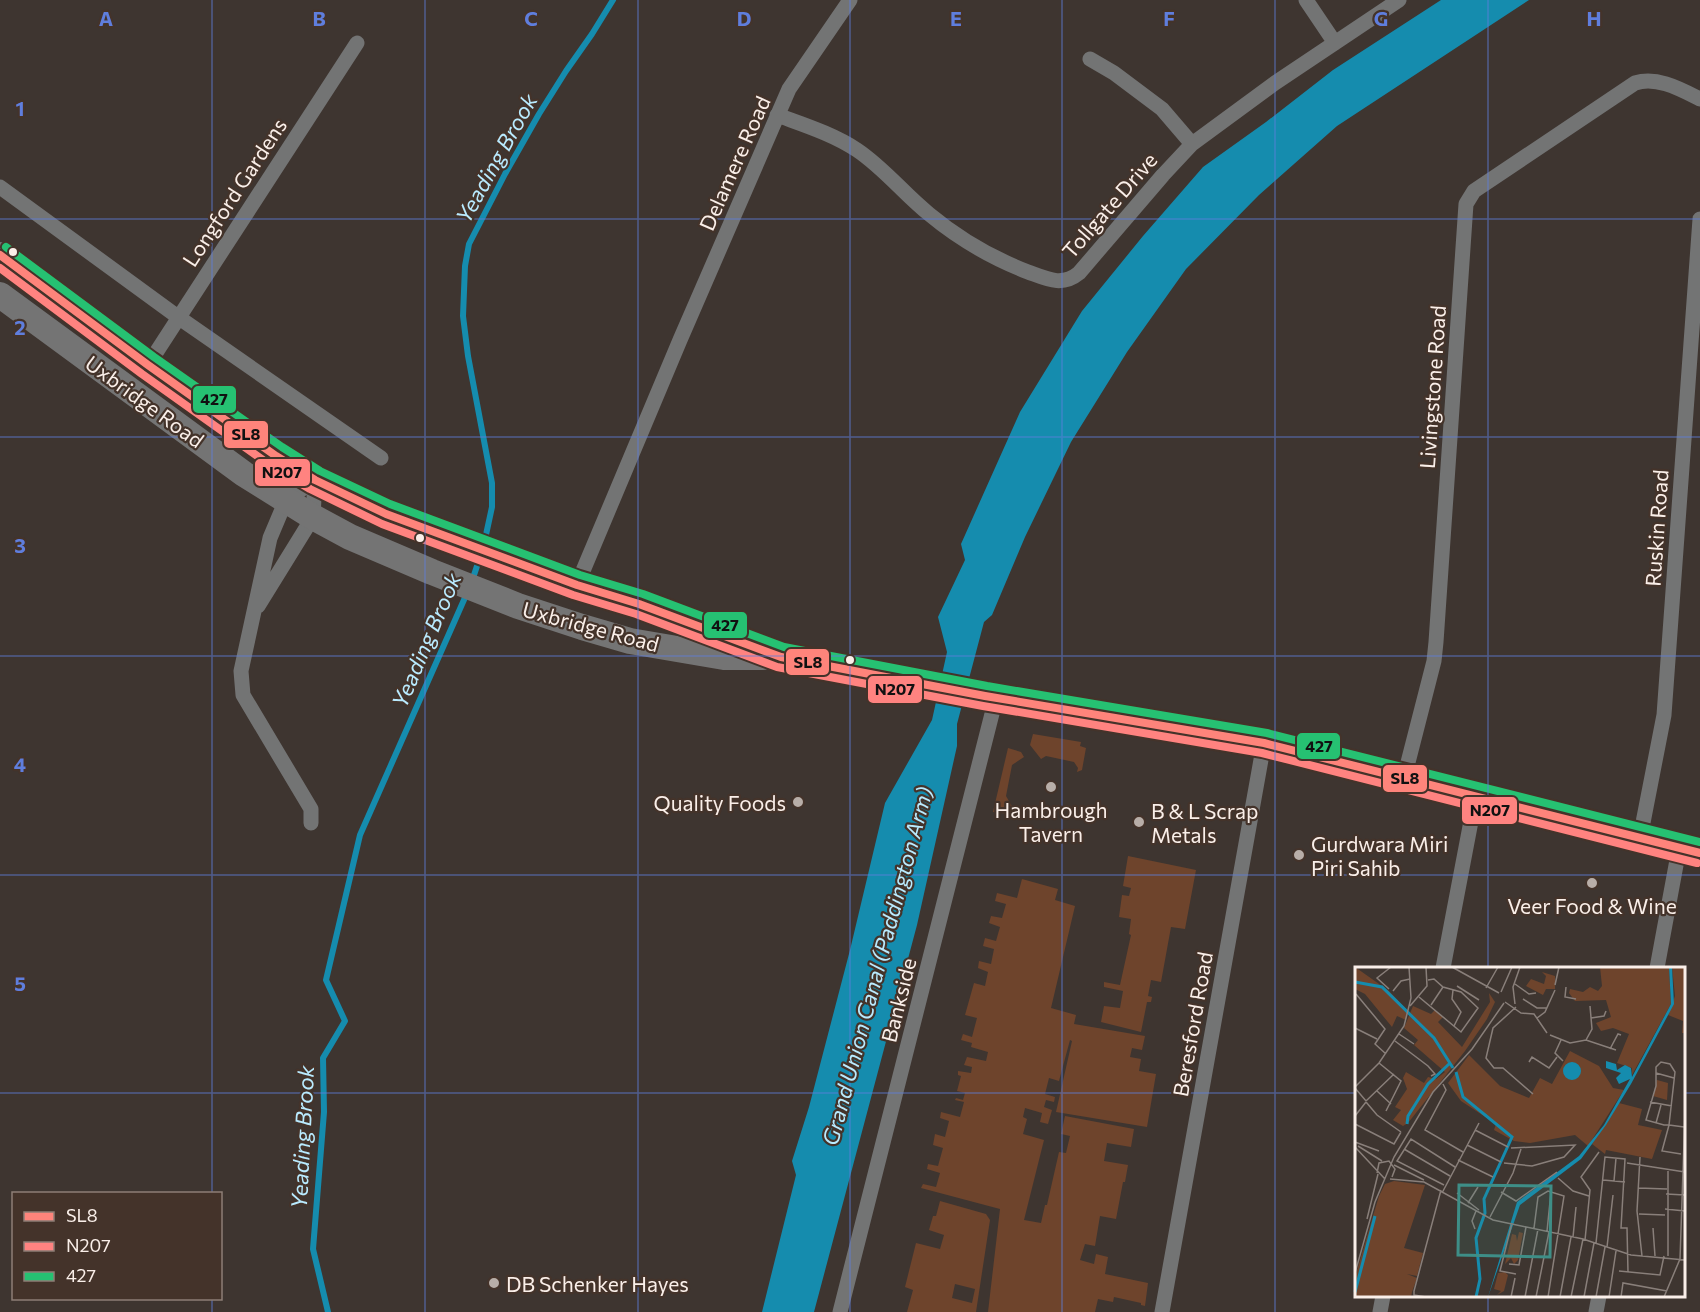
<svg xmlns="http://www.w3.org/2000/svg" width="1700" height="1312" font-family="Commissioner,sans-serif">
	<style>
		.green { fill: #6e442c; fill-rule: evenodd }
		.water { fill: #158cae }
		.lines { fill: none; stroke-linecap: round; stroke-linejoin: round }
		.stream { stroke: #158cae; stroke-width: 6 }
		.minor { stroke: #737474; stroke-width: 15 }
		.primary { stroke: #747474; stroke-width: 26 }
		.bus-1-casing { stroke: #44332a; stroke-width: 12 }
		.bus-2-casing { stroke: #44332a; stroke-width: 12 }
		.bus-3-casing { stroke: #44332a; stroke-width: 12 }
		.bus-1 { stroke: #fe847b; stroke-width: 8 }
		.bus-2 { stroke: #ff8380; stroke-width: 8 }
		.bus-3 { stroke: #26c172; stroke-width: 8 }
		.grid { fill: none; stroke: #5f7edd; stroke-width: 1.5; stroke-opacity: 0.55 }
		.bus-dot { fill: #faefe9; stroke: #44332a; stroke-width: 2 }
		.poi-dot { fill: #b8aea8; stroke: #44332a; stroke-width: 2 }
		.labels { text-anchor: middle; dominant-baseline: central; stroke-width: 4.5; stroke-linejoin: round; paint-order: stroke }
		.street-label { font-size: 21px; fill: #faefe9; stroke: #44332a }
		.poi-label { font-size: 21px; fill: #faefe9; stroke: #44332a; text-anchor: start }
		.water-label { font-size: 22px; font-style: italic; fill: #b9ebff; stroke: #44332a }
		.inset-river { fill: none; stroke: #158cae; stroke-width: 3 }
		.inset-road { fill: none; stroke: #897f7a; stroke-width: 1.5 }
		.view { fill: #3e8e87; fill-opacity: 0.15; stroke: #3e8e87; stroke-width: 3 }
		.inset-edge { fill: none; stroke: #faefe9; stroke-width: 3 }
		.grid-label { font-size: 20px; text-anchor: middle; font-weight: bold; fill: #5f7edd; stroke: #44332a; stroke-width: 4.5; stroke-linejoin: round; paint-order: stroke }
		.line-badge { stroke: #44332a; stroke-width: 2 }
		.pale-badge-label { font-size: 16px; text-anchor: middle; font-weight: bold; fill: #111 }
	</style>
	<rect width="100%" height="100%" fill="#3e3530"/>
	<path class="green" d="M 1033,734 L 1081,742 L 1080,746 L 1086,748 L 1082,770 L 1077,772 L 1078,768 L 1074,762 L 1046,756 L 1041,759 L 1030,745 Z
		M 1008,748 L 1021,752 L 1024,757 L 1012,765 L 1006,796 L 1017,815 L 993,812 Z
		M 1128,856 L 1196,870 L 1185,929 L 1171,927 L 1161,982 L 1151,980 L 1148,996 L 1152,997 L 1151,1002 L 1147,1002 L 1141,1032 L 1101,1022 L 1104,1006 L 1120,1008 L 1123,991 L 1104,987 L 1104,982 L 1120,985 L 1131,935 L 1129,934 L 1131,919 L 1119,917 L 1122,895 L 1129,896 L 1131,888 L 1123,886 Z
		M 1022,879 L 1058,889 L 1055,900 L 1075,906 L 1051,1008 L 1076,1015 L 1074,1024 L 1145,1036 L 1142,1050 L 1132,1048 L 1130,1057 L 1141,1059 L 1139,1071 L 1156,1074 L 1147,1127 L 1056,1112 L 1072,1041 L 1070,1040 L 1059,1081 L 1049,1078 L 1045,1094 L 1055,1097 L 1054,1102 L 1046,1100 L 1044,1107 L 1052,1110 L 1048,1124 L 1040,1122 L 1042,1113 L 1025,1108 L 1023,1117 L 1027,1119 L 1023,1134 L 1044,1140 L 1024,1220 L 1041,1223 L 1045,1205 L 1047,1205 L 1059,1152 L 1066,1153 L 1070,1136 L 1061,1134 L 1065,1116 L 1134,1129 L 1131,1147 L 1107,1143 L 1104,1161 L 1128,1165 L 1125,1182 L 1123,1182 L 1116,1219 L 1100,1216 L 1095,1246 L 1085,1244 L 1080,1260 L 1094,1264 L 1096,1254 L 1108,1257 L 1105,1274 L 1148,1283 L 1145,1306 L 1141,1305 L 1141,1303 L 1114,1297 L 1113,1302 L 1098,1299 L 1095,1312 L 988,1312 L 1000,1209 L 921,1188 L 923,1184 L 936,1187 L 940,1173 L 927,1169 L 928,1164 L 938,1166 L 943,1148 L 933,1145 L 935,1134 L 945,1137 L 949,1121 L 940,1118 L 941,1112 L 960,1117 L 964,1102 L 955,1100 L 956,1098 L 963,1100 L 965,1093 L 957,1091 L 961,1076 L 958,1075 L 958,1071 L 971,1073 L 972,1067 L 964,1065 L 967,1057 L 986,1061 L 988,1052 L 971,1047 L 972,1043 L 961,1040 L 963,1034 L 972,1037 L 977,1018 L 965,1015 L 974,983 L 985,986 L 988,972 L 978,968 L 979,961 L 991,964 L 994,949 L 983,946 L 985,938 L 996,941 L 1000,927 L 989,923 L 991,916 L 1002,918 L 1006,904 L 995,901 L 997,893 L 1017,898 Z
		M 940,1201 L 986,1214 L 990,1220 L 976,1312 L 907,1312 L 913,1290 L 905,1287 L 916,1243 L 940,1249 L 944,1235 L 929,1230 L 933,1216 L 936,1216 ZM 955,1284 L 975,1289 L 972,1303 L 952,1298 Z"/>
	<path class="water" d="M 1441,0 L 1529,0 L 1337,126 L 1259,195 L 1186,269 L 1127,352 L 1071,442 L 1025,537 L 992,615 L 984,622 L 957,724 L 957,746 L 917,925 L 814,1312 L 762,1312 L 796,1175 L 792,1161 L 809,1107 L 850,950 L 885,803 L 932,720 L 947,652 L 938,617 L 965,560 L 961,544 L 1020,412 L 1082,311 L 1143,236 L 1203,167 L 1266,122 L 1333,70 Z"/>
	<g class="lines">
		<path class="stream" d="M 484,544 L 492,507 L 492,483 L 468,356 L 463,316 L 465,266 L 469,244 L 505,174 L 539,114 L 566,71 L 592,34 L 613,0
			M 472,581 L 480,557
			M 328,1312 L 313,1249 L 324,1112 L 323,1058 L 345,1021 L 326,980 L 360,835 L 467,593"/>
		<path class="minor" d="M 1306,0 L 1335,43
			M 1090,59 L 1114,73 L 1162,109 L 1192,144
			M 777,115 C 804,125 833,134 857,150 C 884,168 904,194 929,214 C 959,239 992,258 1028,272 C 1047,279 1062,287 1079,273 L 1163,175 L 1192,144 L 1275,83 L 1399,0
			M 0,187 L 178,317 L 381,458
			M 148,365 L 357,43
			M 577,585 L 680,340 L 789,89 L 850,0
			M 258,606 L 313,517 L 315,480
			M 1404,778 L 1434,661 L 1436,642 L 1466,204 L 1474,191 L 1635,83 C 1657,76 1680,89 1700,99
			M 311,823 L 311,809 L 243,695 L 241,671 L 270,538 L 286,500 L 315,480
			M 1640,838 L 1664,715 L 1700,219
			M 1443,968 L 1476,795
			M 1657,968 L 1679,849
			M 840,1312 L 996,698
			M 1162,1312 L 1264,743
			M 1380,1312 L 1383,1296
			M 1596,1312 L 1599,1296"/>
		<path class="primary" d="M 0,255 L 148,365 L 276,456 L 315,480 L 386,514 L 577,585 L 639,604 L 781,657 L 985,696 L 1264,743 L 1700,853
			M 0,295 L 244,474 L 313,517 L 350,537 L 432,572 L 518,606 L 582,627 L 630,641 L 724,657 L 763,657"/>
		<g class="bus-1-casing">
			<path id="bus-1" d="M 0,255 L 148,365 L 276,456 L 315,480 L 386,514 L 577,585 L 639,604 L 781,657 L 985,696 L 1264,743 L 1700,853"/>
		</g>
		<g class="bus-2-casing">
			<path id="bus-2" d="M 0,268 L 142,374 L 270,465 L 310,489 L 382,524 L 573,595 L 636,614 L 777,667 L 983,706 L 1262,753 L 1697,863"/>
		</g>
		<g class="bus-3-casing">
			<path id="bus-3" d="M 6,247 L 154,357 L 282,447 L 320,471 L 390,504 L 580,575 L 643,594 L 784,647 L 987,686 L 1267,733 L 1700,842"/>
		</g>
		<use href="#bus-1" class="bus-1"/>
		<use href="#bus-2" class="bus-2"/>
		<use href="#bus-3" class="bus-3"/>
	</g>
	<path class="grid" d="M 212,0 L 212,1194M 425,0 L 425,1312M 638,0 L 638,1312M 850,0 L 850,1312M 1062,0 L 1062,1312M 1275,0 L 1275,1312M 1488,0 L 1488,968M 0,219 L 1700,219M 0,437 L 1700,437M 0,656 L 1700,656M 0,875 L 1700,875M 0,1093 L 1356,1093M 1684,1093 L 1700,1093M 1488,1296 L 1488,1312M 212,1298 L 212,1312"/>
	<g class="bus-dot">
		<circle cx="13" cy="252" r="5"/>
		<circle cx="420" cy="538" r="5"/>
		<circle cx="850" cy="660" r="5"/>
	</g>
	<g class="poi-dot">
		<circle cx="1051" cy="787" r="6"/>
		<circle cx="798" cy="802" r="6"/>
		<circle cx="1139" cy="822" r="6"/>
		<circle cx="1299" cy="855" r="6"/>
		<circle cx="1592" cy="883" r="6"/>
		<circle cx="494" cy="1283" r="6"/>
	</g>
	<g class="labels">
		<g class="street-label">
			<text transform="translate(734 163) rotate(-66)">Delamere Road</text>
			<text transform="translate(234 192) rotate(-57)">Longford Gardens</text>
			<text transform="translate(1109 205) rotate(-49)">Tollgate Drive</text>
			<text transform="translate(1432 387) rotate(-86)">Livingstone Road</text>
			<text transform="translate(145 401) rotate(36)">Uxbridge Road</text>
			<text transform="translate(1656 528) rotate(-86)">Ruskin Road</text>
			<text transform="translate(591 626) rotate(15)">Uxbridge Road</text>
			<text transform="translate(898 1000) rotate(-76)">Bankside</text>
			<text transform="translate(1192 1024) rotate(-80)">Beresford Road</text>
		</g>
		<g class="poi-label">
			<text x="786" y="802" text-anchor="end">Quality Foods</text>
			<text x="1051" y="809" text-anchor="middle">Hambrough<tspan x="1051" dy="24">Tavern</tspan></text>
			<text x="1151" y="810">B &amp; L Scrap<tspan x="1151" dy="24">Metals</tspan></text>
			<text x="1311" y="843">Gurdwara Miri<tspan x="1311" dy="24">Piri Sahib</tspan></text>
			<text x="1592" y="905" text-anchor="middle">Veer Food &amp; Wine</text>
			<text x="506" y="1283">DB Schenker Hayes</text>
		</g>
		<g class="water-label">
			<text transform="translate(496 158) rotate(-61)">Yeading Brook</text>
			<text transform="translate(426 640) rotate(-67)">Yeading Brook</text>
			<text transform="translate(877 966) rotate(-75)">Grand Union Canal (Paddington Arm)</text>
			<text transform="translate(302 1137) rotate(-87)">Yeading Brook</text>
		</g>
	</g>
	<g transform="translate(1355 967)">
		<rect width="330" height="330" fill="#3e3530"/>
		<path d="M 0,0 L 34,24 L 53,44 L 51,53 L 42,49 L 37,60 L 10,27 L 0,22 ZM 245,0 L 314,0 L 316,37 L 277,108 L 277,101 L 262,96 L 274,67 L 258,61 L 246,64 L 241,56 L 256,50 L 251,33 L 220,34 L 214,26 L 215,22 L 228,25 L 235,20 L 243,24 L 247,19 ZM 317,0 L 330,0 L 330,66 L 327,66 L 328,54 L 313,48 L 320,29 ZM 187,5 L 200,9 L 200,22 L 191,22 L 188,28 L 171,19 L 176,12 L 189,17 L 191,9 ZM 134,26 L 140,35 L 132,52 L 110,84 L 53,156 L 48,159 L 38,153 L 46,143 L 40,140 L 52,122 L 48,111 L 51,105 L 69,116 L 73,110 L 81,112 L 90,105 L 59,78 L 63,73 L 49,61 L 58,39 L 76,47 L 80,43 L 88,50 L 83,55 L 107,80 L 135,35 ZM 215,84 L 244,99 L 258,121 L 269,123 L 233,179 L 220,168 L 175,176 L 159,174 L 139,163 L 141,157 L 106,134 L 93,116 L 114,88 L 145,119 L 174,131 L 185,111 L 197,117 ZM 302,113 L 313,116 L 312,133 L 298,129 ZM 264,136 L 287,142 L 283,158 L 307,163 L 297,192 L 251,183 L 250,187 L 237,177 ZM 39,214 L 70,218 L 49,281 L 68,286 L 62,309 L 52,307 L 62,311 L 57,325 L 56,330 L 0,330 L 0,310 L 24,229 L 30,217 ZM 164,265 L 168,266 L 163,293 L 159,297 L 156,291 L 150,297 L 157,267 L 161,268 L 162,274 ZM 150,305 L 153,308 L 149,324 L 142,328 L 146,324 L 139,322 L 143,306 Z" fill="#6e442c"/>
		<path d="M 314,0 L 317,0 L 319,37 L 276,117 L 251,158 L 226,192 L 165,238 L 133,330 L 162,235 L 224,189 L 249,158 L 275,112 L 264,117 L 261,111 L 266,106 L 251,101 L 251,94 L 261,97 L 262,103 L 270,98 L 276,101 L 277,110 L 316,37 ZM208 104a9 9 0 1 1 18 0a9 9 0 1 1-18 0Z" fill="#158cae"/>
		<path class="inset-river" d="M 0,15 L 27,20 L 79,71 L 98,101M 101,105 L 108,130 L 157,170 L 129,232 L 130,246 L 121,271 L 125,312 L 121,330M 52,157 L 53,149 L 73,117 L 94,97M 0,325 L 20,249"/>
		<path class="inset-road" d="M 97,0 L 144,26M 160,17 L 174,27 L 181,26M 200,18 L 204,0M 102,19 L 124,33M 211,20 L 210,30 L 221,32M 131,21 L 143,0M 34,22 L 22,11 L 36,0M 98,23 L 97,32 L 106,45 L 99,59M 38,24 L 46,14 L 55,12M 146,25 L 157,0M 1,27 L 30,62 L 20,77 L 31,87M 64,30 L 106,65 L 123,41 L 106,25 L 88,20 L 79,12 L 73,13M 168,32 L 182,41 L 192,41M 150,35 L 166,46 L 179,47 L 192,66M 160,37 L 158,20 L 165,0M 76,38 L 88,20M 55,39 L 72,19 L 71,0M 161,40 L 138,61 L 131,91 L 139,101 L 148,101 L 178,127M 182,51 L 190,45 L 200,23M 236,51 L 249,49 L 251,44M 0,61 L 22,72M 44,67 L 59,77M 195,68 L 215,76 L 231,73 L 261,83M 206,73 L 200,86 L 208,94M 231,73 L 237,62 L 235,39M 40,74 L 73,99 L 80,107 L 76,109M 255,82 L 263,67 L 266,68M 174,95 L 177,90 L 194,101 L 202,90M 24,96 L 46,114 L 31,144M 301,106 L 319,111M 88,117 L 91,123 L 70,163 L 108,185M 0,120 L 24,96 L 49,59 L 56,31 L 54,0M 0,121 L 11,134 L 39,107M 22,124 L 36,137M 295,135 L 317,139M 0,149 L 11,135 L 22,148 L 46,165M 301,156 L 306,138M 0,157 L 39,177 L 46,165M 120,163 L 153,180M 0,175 L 24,184M 112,178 L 146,195M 3,179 L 27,194M 0,180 L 30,212M 49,182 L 95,209M 326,187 L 307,184 L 314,158 L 320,105 L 315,97 L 306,95 L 301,100 L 301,119 L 291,153 L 309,158 L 314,158 L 329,160M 285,190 L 282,244 L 287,289M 103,193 L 138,210M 149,196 L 177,199 L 209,190 L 220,178 L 156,181M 272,196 L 330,205M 39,198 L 69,213M 313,202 L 313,289M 22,206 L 24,196 L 34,194 L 40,202 L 37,210M 203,211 L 218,224 L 234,229M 35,212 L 69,215 L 138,253 L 228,272 L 276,288 L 330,293M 248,213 L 270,215M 259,214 L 261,191M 89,218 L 42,194 L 56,172 L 100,200M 283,221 L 312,222M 146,225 L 161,234 L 202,205M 87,226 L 124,156M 102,226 L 124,243M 311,227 L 330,228M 113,236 L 123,220M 310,242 L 330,244M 284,247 L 310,248M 135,250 L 158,206 L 166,182M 12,252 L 23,207M 157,256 L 145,304 L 161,307M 179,261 L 183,230 L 193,224 L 209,229 L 193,330M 298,261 L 300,289M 120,262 L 117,254 L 121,244M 192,264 L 196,225M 218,270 L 221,240M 230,273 L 235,223 L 226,210 L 244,185M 241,276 L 250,190 L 270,192 L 266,261 L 272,261 L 273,305M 252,280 L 258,228M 325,292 L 330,145M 154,297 L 164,298 L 171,260M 264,304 L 305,308 L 309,289M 0,306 L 20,235 L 39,190 L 78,125 L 117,82 L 149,36M 71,330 L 59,328 L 59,324 L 86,223M 156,330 L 160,311M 170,330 L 183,262M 181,330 L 194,265M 205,330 L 216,270M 216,330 L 228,272M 229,330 L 239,276M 241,330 L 250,280M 254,330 L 261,284M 266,330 L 268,316 L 312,324M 309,330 L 325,292"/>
		<path class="view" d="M 104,218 L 196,219 L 195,290 L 103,288 Z"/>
		<rect width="330" height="330" class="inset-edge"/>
	</g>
	<g class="grid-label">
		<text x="106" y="26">A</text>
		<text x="319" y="26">B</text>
		<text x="531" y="26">C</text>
		<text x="744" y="26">D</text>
		<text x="956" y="26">E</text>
		<text x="1169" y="26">F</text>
		<text x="1381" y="26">G</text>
		<text x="1594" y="26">H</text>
		<text x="20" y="116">1</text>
		<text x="20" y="335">2</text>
		<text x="20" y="553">3</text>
		<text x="20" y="772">4</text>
		<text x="20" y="991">5</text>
	</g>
	<g class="line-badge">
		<rect x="192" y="385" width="45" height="29" rx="6" fill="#26c172"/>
		<rect x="223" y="420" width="46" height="29" rx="6" fill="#fe847b"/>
		<rect x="254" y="458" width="57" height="29" rx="6" fill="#ff8380"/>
		<rect x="703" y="611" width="45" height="28" rx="6" fill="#26c172"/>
		<rect x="785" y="648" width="45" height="28" rx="6" fill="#fe847b"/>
		<rect x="867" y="675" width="56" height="29" rx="6" fill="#ff8380"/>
		<rect x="1296" y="732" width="45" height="28" rx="6" fill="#26c172"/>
		<rect x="1382" y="764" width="46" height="29" rx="6" fill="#fe847b"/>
		<rect x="1461" y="796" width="57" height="29" rx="6" fill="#ff8380"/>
	</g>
	<g class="pale-badge-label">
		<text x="214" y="405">427</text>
		<text x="246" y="440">SL8</text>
		<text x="282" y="478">N207</text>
		<text x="725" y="631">427</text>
		<text x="808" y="668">SL8</text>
		<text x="895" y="695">N207</text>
		<text x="1319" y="752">427</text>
		<text x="1405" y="784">SL8</text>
		<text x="1490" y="816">N207</text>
	</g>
	<rect x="12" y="1192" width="210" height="108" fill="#44332a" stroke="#8d7e76" stroke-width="1.5"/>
	<rect x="24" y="1212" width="30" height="9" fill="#fe847b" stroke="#8d7e76" stroke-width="1.5"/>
	<text x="66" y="1222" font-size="18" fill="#faefe9">SL8</text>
	<rect x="24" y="1242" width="30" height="9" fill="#ff8380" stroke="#8d7e76" stroke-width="1.5"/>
	<text x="66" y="1252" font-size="18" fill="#faefe9">N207</text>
	<rect x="24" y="1272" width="30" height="9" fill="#26c172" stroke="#8d7e76" stroke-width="1.5"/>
	<text x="66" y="1282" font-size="18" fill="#faefe9">427</text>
</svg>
